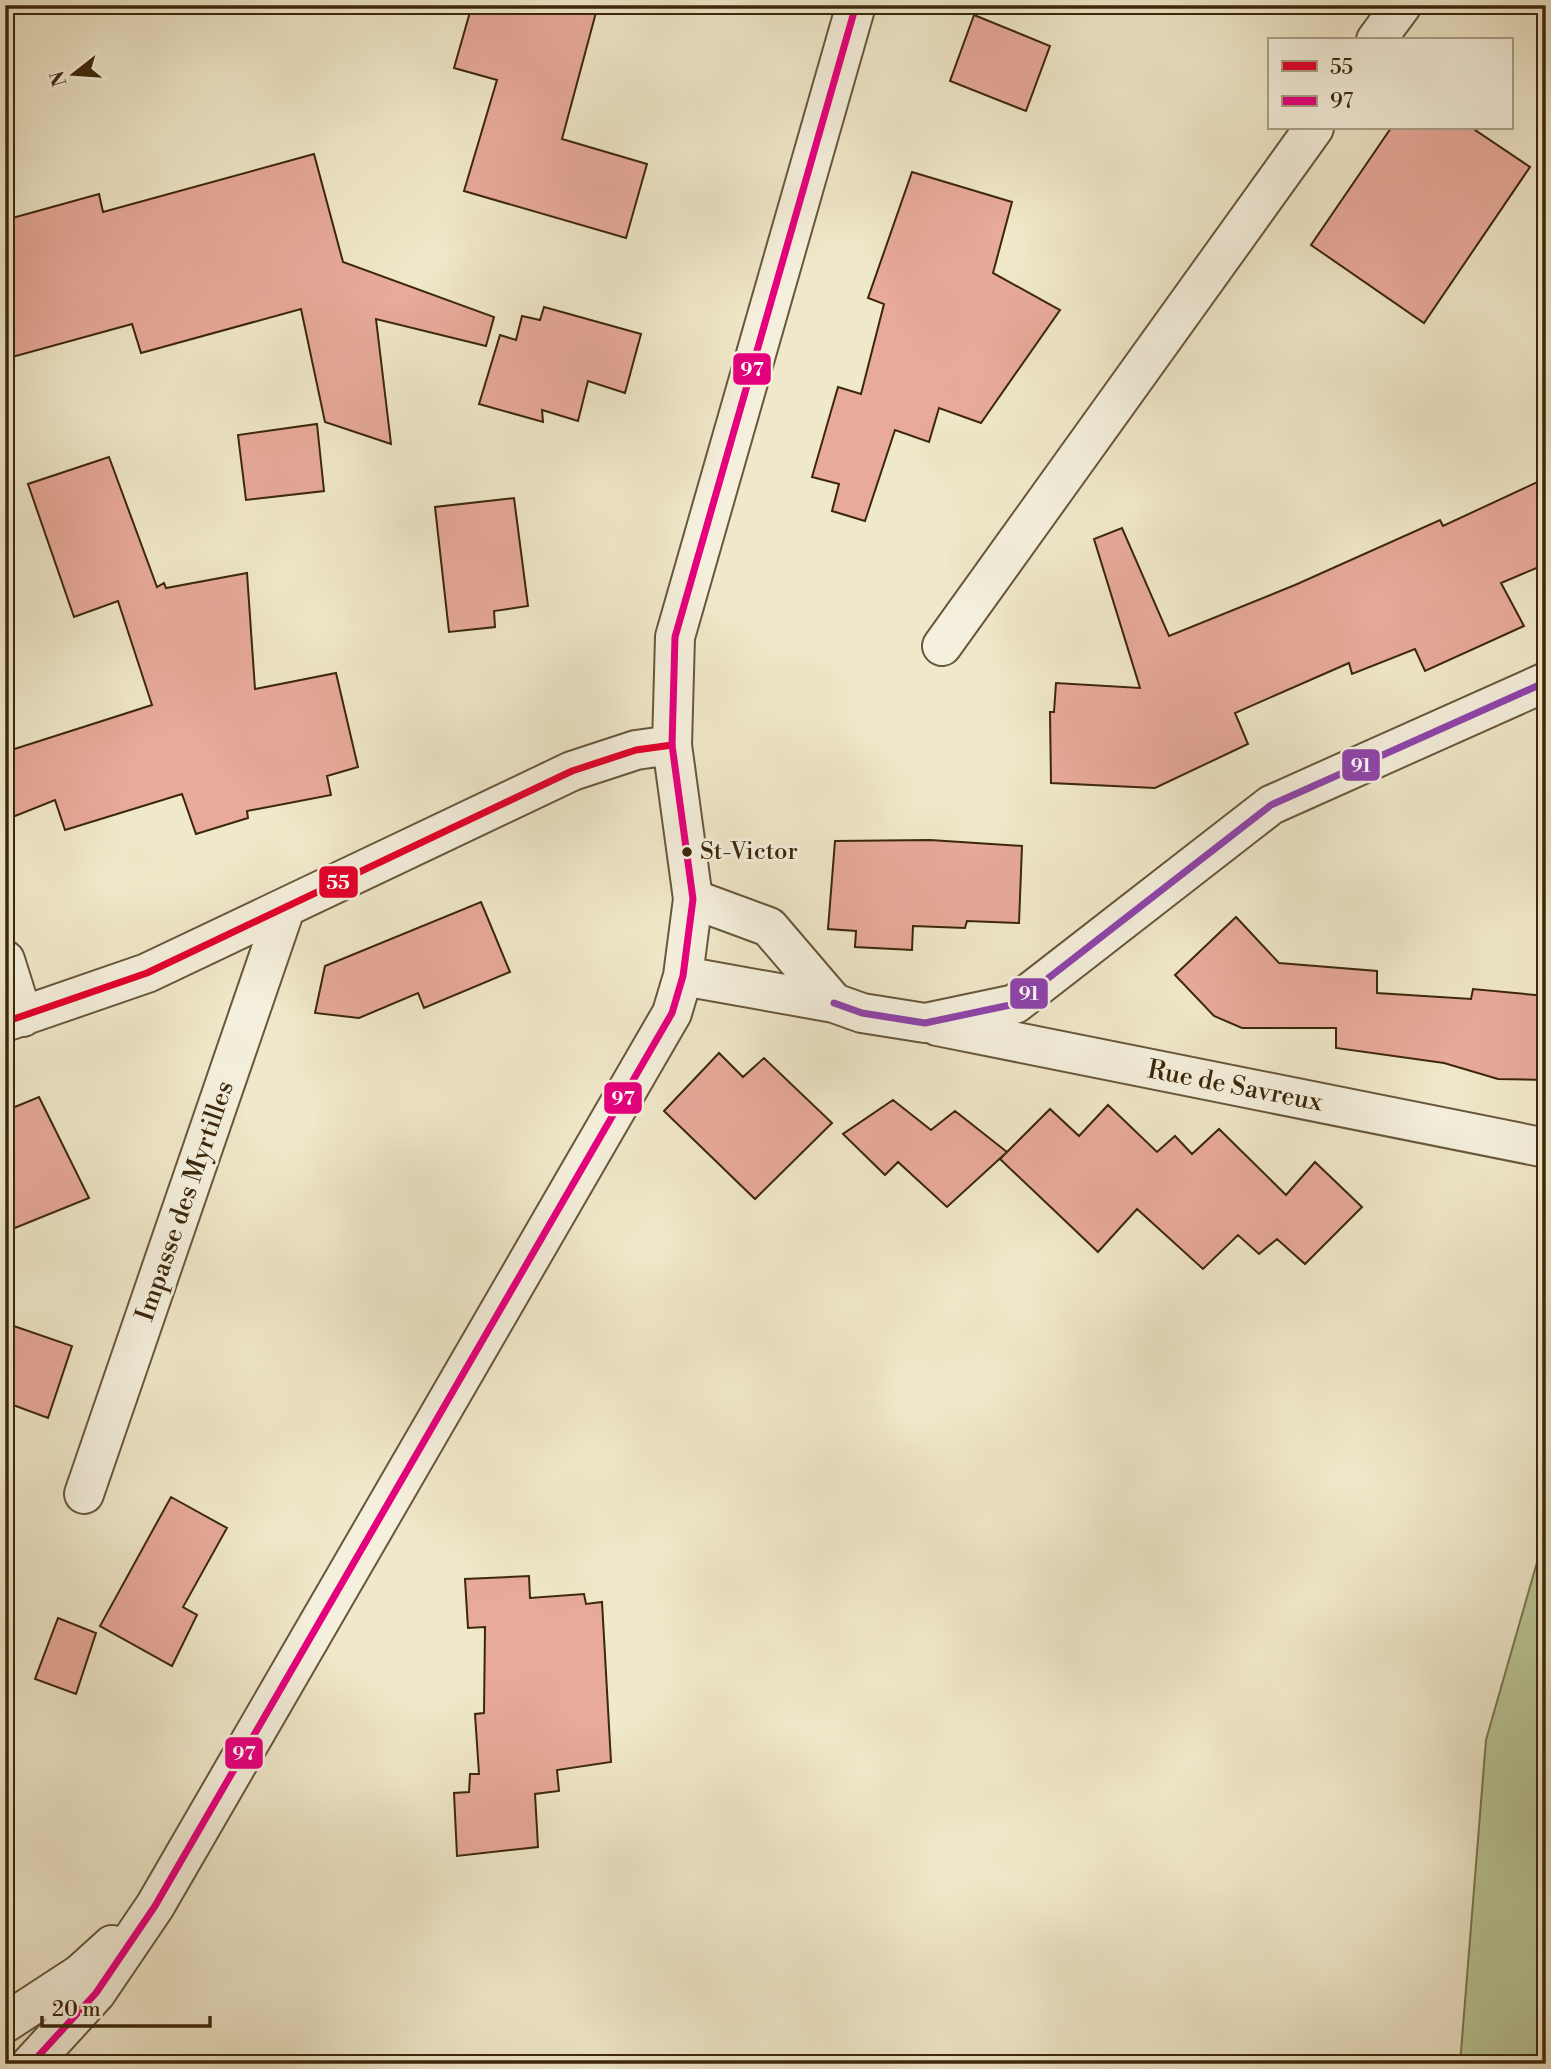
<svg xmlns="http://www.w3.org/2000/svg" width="1551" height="2069" font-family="'Libre Bodoni',serif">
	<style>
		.green { fill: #b9c697; stroke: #7a7650; stroke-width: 2 }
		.building { fill: #e8aa9a; stroke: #3b270a; stroke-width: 2 }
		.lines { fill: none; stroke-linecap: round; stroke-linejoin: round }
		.minor-casing { stroke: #68573a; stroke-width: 42 }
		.minor { stroke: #f5f0dd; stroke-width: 38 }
		.bus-1-casing { stroke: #f5f0dd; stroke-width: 12 }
		.bus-2-casing { stroke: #f5f0dd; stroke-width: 12 }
		.bus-3-casing { stroke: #f5f0dd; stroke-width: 12 }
		.bus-1 { stroke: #e4002b; stroke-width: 7 }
		.bus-2 { stroke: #e5007d; stroke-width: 7 }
		.bus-3 { stroke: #8e44ad; stroke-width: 7 }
		.bus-dot { fill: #3b270a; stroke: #f5f0dd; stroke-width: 2.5 }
		.labels { text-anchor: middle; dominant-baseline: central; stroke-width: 6; stroke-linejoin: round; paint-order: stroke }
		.bus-label { font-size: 24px; fill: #3b270a; stroke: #f5f0dd; text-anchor: start }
		.street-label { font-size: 26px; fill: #3b270a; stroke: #f5f0dd }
		.line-badge { stroke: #f5f0dd; stroke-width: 2.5 }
		.badge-label { font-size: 19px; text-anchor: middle; font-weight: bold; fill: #fff }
	</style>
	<rect width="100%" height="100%" fill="#f0e8ca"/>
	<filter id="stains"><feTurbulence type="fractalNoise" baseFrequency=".00286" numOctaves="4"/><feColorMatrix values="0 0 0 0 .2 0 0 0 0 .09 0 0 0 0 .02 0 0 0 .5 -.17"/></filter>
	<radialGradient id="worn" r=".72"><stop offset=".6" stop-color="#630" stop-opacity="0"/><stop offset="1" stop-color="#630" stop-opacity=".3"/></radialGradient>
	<path class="green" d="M 1546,1531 L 1546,2064 L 1460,2064 L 1486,1740 Z"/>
	<path class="building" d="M 472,5 L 598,5 L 562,139 L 647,164 L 626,238 L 464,191 L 497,80 L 454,68 Z
		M 974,15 L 1050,46 L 1026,111 L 950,81 Z
		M 1391,128 L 1472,128 L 1530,167 L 1424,323 L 1311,245 Z
		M 314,154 L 343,262 L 494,317 L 486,346 L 376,319 L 391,444 L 325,422 L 301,309 L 141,353 L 132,324 L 5,359 L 5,220 L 99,194 L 103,212 Z
		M 912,172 L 1012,202 L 993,273 L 1060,310 L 981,423 L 939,408 L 929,442 L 895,430 L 865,521 L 832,511 L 839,484 L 812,477 L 838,387 L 861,394 L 884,304 L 868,298 Z
		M 544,307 L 641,334 L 625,393 L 588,381 L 578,421 L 542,410 L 543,422 L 479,404 L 500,335 L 516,340 L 522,316 L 540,320 Z
		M 317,424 L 324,491 L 246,500 L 238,435 Z
		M 109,457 L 157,587 L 164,583 L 166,588 L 247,573 L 255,689 L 336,673 L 358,767 L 327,776 L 331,795 L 247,811 L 248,818 L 196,834 L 182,794 L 65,830 L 55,800 L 5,820 L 5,752 L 152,705 L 118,601 L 74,617 L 28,484 Z
		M 1546,478 L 1546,564 L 1501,583 L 1524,626 L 1425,671 L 1415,649 L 1352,674 L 1349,663 L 1235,713 L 1248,744 L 1155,788 L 1051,783 L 1050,712 L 1054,712 L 1056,683 L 1140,688 L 1094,539 L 1122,528 L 1169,636 L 1295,585 L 1440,520 L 1443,526 Z
		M 514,498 L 528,606 L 494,611 L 495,627 L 449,632 L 435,507 Z
		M 930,840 L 1022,846 L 1019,923 L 967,921 L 965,928 L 913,926 L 912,950 L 855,947 L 856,931 L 828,929 L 835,841 Z
		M 481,902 L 510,972 L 424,1008 L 418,993 L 359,1018 L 315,1013 L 325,966 Z
		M 1236,917 L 1279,963 L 1377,971 L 1377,993 L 1471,999 L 1473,989 L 1546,996 L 1546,1080 L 1498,1079 L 1444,1063 L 1336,1048 L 1336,1028 L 1242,1028 L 1214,1016 L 1175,975 Z
		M 719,1053 L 743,1077 L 764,1058 L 832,1123 L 755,1199 L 664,1111 Z
		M 39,1097 L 89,1198 L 5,1232 L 5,1111 Z
		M 893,1100 L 931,1130 L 955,1111 L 1007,1152 L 947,1207 L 898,1162 L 885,1175 L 843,1134 Z
		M 1108,1105 L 1157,1152 L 1175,1136 L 1192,1154 L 1219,1129 L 1286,1195 L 1315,1162 L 1362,1207 L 1305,1264 L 1277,1239 L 1259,1254 L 1238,1235 L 1203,1269 L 1137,1209 L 1098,1252 L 1000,1159 L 1050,1109 L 1079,1136 Z
		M 5,1323 L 72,1346 L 48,1418 L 5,1402 Z
		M 171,1497 L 227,1528 L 183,1607 L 197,1615 L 172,1666 L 100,1626 Z
		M 529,1576 L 530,1598 L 584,1594 L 586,1604 L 602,1602 L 611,1762 L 557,1770 L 559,1791 L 535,1794 L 538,1847 L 457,1856 L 454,1793 L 469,1792 L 470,1774 L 479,1774 L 475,1714 L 484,1713 L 485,1627 L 468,1628 L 465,1579 Z
		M 58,1618 L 96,1633 L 76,1694 L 35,1679 Z"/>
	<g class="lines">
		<g class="minor-casing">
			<path id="minor" d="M 1376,40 L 1402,5
				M 942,646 L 1314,128
				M 5,960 L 23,1017
				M 683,976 L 834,1003 L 769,927 L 693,899
				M 834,1003 L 862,1013 L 925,1023 L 1015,1004 L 1271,805 L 1546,682
				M 5,1022 L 147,973 L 572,771 L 636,750 L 672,745
				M 937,1026 L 1546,1148
				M 84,1494 L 285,909
				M 5,2023 L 80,1974 L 112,1945
				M 31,2064 L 96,1993 L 155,1906 L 672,1013 L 683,976 L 693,899 L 672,745 L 675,637 L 856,5"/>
		</g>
		<use href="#minor" class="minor"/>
		<g class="bus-1-casing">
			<path id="bus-1" d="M 5,1022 L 147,973 L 572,771 L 636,750 L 672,745"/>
		</g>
		<g class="bus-2-casing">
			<path id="bus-2" d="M 31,2064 L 96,1993 L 155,1906 L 672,1013 L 683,976 L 693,899 L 672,745 L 675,637 L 856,5"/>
		</g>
		<g class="bus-3-casing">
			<path id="bus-3" d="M 834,1003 L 862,1013 L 925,1023 L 1015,1004 L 1271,805 L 1546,682"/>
		</g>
		<use href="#bus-1" class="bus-1"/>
		<use href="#bus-2" class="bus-2"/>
		<use href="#bus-3" class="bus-3"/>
	</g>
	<circle class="bus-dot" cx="687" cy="852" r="6"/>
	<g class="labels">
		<g class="bus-label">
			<text x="700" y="852">St-Victor</text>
		</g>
		<g class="street-label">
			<text transform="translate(1235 1086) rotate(11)">Rue de Savreux</text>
			<text transform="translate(185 1201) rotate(-71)">Impasse des Myrtilles</text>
		</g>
	</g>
	<g class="line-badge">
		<rect x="732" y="352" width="40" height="34" rx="7" fill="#e5007d"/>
		<rect x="1341" y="748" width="40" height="34" rx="7" fill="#8e44ad"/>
		<rect x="318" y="865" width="41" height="34" rx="7" fill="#e4002b"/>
		<rect x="1009" y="977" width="40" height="33" rx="7" fill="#8e44ad"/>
		<rect x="603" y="1081" width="40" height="34" rx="7" fill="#e5007d"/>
		<rect x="224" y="1736" width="40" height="34" rx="7" fill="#e5007d"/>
	</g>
	<g class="badge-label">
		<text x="752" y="376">97</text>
		<text x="1361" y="772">91</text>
		<text x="338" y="889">55</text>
		<text x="1029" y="1000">91</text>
		<text x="623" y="1105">97</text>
		<text x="244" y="1760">97</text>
	</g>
	<rect width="1551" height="2069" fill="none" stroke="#f0e8ca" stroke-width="28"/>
	<rect x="7" y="7" width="1537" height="2055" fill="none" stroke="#3b270a" stroke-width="3.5"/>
	<rect x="14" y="14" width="1523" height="2041" fill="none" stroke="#3b270a" stroke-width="2"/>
	<rect x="1268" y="38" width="245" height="91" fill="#f5f0dd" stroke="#aba089" stroke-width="2"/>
	<rect x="1282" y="61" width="35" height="10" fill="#e4002b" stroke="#aba089" stroke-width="2"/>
	<text x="1330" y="74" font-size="21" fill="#3b270a">55</text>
	<rect x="1282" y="96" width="35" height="10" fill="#e5007d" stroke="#aba089" stroke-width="2"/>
	<text x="1330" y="108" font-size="21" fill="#3b270a">97</text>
	<g transform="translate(74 74) rotate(253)" stroke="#f5f0dd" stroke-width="5" paint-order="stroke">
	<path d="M0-5L12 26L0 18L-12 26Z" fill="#3b270a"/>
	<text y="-10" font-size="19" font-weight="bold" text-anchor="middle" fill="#3b270a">N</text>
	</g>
	<path d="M42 2016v10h168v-10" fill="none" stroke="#3b270a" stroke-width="3.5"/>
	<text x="52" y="2016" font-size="21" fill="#3b270a" stroke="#f5f0dd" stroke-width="5" paint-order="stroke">20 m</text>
	<rect width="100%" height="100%" filter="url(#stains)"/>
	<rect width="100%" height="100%" fill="url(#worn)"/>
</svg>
